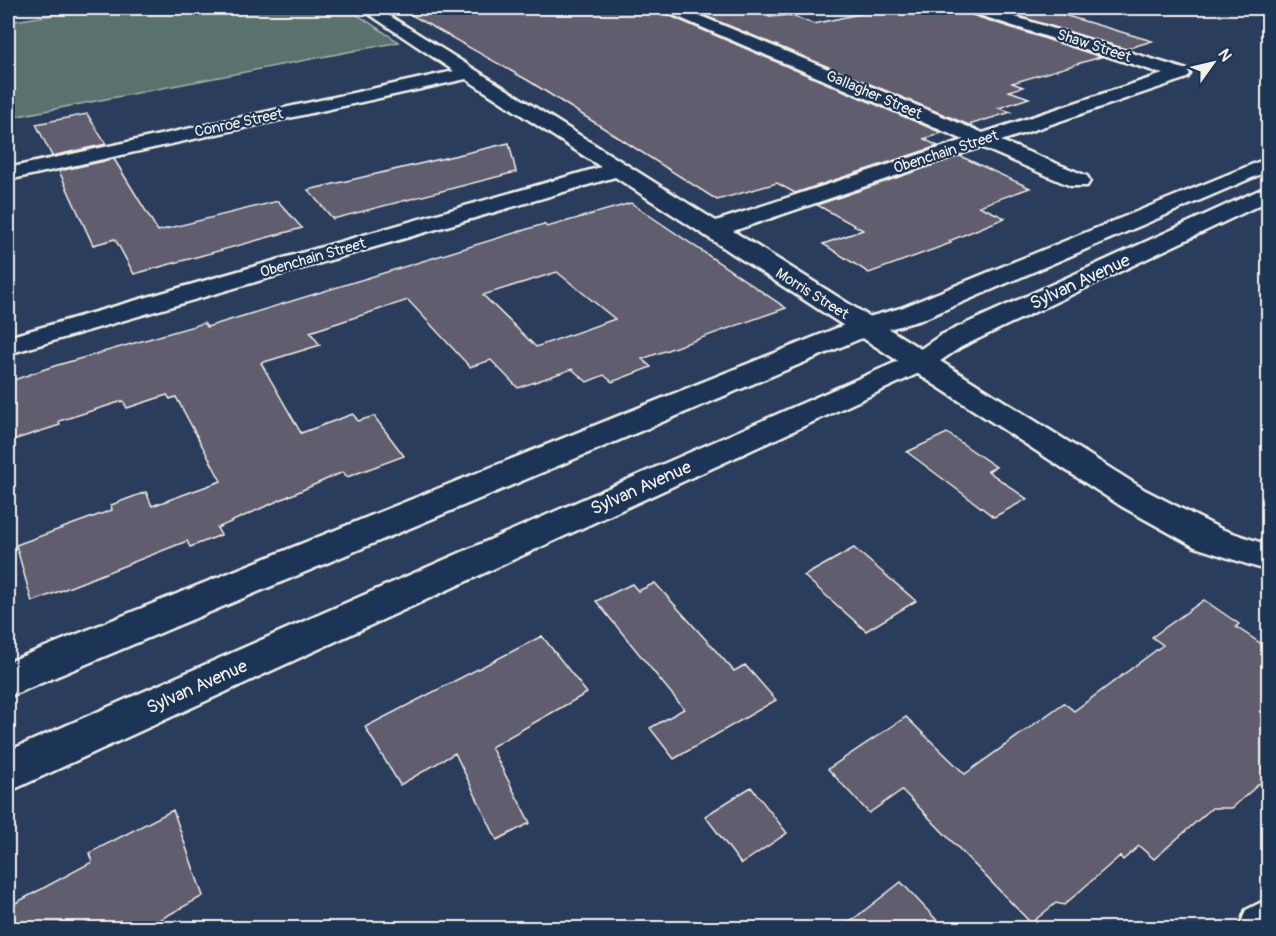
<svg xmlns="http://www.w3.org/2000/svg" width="1276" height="936" font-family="Pangolin,sans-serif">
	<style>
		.green { fill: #5a726e; stroke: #a7b2ab; stroke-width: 1.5 }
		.building { fill: #615d6e; stroke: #f4f1e8; stroke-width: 1.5; fill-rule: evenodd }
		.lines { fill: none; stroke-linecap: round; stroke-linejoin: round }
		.street-casing { stroke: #f4f1e8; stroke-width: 5 }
		.secondary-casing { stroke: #f4f1e8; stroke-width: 5 }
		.street { fill: #1d3557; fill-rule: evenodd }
		.secondary { fill: #1d3557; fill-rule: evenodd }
		.labels { text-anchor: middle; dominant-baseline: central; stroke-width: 4.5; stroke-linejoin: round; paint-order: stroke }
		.far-street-label { font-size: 15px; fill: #f4f1e8; stroke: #1d3557 }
		.street-label { font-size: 18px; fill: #f4f1e8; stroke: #1d3557 }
	</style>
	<rect width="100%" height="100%" fill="#2b3d5c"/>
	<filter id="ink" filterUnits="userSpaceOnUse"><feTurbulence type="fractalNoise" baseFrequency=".0167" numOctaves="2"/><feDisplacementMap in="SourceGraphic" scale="12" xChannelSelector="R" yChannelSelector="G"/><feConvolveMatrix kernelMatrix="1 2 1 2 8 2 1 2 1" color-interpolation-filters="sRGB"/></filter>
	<g filter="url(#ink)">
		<path class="green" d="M 98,8 L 347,8 L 399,42 L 8,118 L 8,22 Z"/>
		<path class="building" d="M 399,8 L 660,8 L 663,13 L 942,133 L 924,139 L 938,146 L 795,193 L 777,183 L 717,200 L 529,81 Z
			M 686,8 L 748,8 L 772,17 L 789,15 L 814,24 L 886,8 L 963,8 L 966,13 L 1101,57 L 1012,83 L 1023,87 L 1009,91 L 1029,98 L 999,108 L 1011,112 L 969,125 Z
			M 992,8 L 1040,8 L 1152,41 L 1126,49 Z
			M 87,114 L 106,144 L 52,156 L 36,124 Z
			M 509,143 L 516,172 L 333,219 L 308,190 Z
			M 960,156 L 1030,188 L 979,206 L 1005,218 L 949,241 L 951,243 L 869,273 L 823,244 L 863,230 L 817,205 Z
			M 114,159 L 158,231 L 278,201 L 302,228 L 134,274 L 115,239 L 93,245 L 59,171 Z
			M 631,203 L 786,308 L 642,359 L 651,367 L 612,382 L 604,375 L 587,382 L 572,369 L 518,388 L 491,360 L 470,367 L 408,300 L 310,332 L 320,345 L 261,363 L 301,433 L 353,414 L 358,421 L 374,416 L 404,456 L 347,477 L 343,472 L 217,528 L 221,535 L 190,547 L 187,541 L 32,602 L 16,545 L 112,510 L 111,505 L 146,492 L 152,506 L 221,481 L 176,397 L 170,399 L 167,395 L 127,408 L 123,401 L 59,421 L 60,425 L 13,440 L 8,421 L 8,382 L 51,367 L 204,323 L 207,327 L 544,224 L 547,227 ZM 557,272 L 615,319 L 536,347 L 483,295 Z
			M 947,433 L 996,467 L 988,471 L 1027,499 L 994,517 L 907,452 Z
			M 854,548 L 916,601 L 866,631 L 804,576 Z
			M 655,583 L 734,671 L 745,665 L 776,700 L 674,759 L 650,728 L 684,709 L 596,601 L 632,584 L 638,591 Z
			M 1204,600 L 1239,624 L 1236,627 L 1269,649 L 1269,775 L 1232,808 L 1212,808 L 1154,859 L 1139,846 L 1123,860 L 1120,856 L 1064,905 L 1056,903 L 1031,923 L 902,790 L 869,813 L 828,769 L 906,717 L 965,774 L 1064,703 L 1074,711 L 1163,645 L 1152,637 Z
			M 542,636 L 587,693 L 491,747 L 530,823 L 497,840 L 455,753 L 400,785 L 365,727 Z
			M 751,787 L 787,833 L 741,864 L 705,816 Z
			M 173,810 L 203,896 L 145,928 L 8,928 L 8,907 L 92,862 L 89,853 Z
			M 901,882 L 944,928 L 842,928 Z"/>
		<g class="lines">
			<g class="street-casing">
				<path id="street" d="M 360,8 L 377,8 L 716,221 L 964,140 L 664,11 L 662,8 L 681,8 L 983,133 L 1163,74 L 967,11 L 965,8 L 986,8 L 1187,70 L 1190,74 L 1187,78 L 1001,141 L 1087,176 L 1090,181 L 1087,186 L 1071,186 L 981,147 L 733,231 L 1145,490 L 1221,529 L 1268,545 L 1268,571 L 1195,547 L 1121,506 L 615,177 L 8,354 L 8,337 L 601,167 L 466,79 L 8,180 L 8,168 L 454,71 Z
					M 1268,899 L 1268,928 L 1239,928 L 1246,910 Z"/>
			</g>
			<g class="secondary-casing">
				<path id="secondary" d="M 1268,158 L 1268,171 L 921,320 L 874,333 L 8,697 L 8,662 L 854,321 L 901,308 Z
					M 1268,186 L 1268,201 L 961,347 L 930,368 L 8,792 L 8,751 L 910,356 L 941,335 Z"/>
			</g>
			<use href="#street" class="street"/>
			<use href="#secondary" class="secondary"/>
		</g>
	</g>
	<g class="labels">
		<g class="far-street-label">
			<text transform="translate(1094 46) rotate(18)">Shaw Street</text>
			<text transform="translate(874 95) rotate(23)">Gallagher Street</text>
			<text transform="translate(239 123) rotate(-12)">Conroe Street</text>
			<text transform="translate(946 152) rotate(-18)">Obenchain Street</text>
			<text transform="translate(313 258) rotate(-16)">Obenchain Street</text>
			<text transform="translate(812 294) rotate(32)">Morris Street</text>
		</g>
		<g class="street-label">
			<text transform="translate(1080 282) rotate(-25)">Sylvan Avenue</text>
			<text transform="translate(641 488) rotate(-24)">Sylvan Avenue</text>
			<text transform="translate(197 687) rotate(-24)">Sylvan Avenue</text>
		</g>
	</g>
	<rect width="1276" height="936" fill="none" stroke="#1d3557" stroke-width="30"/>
	<rect x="15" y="15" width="1246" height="906" fill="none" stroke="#f4f1e8" stroke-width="2" filter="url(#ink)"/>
	<g transform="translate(1213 63) rotate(56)" stroke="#1d3557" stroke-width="4.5" paint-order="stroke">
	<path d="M0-4.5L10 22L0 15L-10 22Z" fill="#f4f1e8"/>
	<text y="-9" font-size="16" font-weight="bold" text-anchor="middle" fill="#f4f1e8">N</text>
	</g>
</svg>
